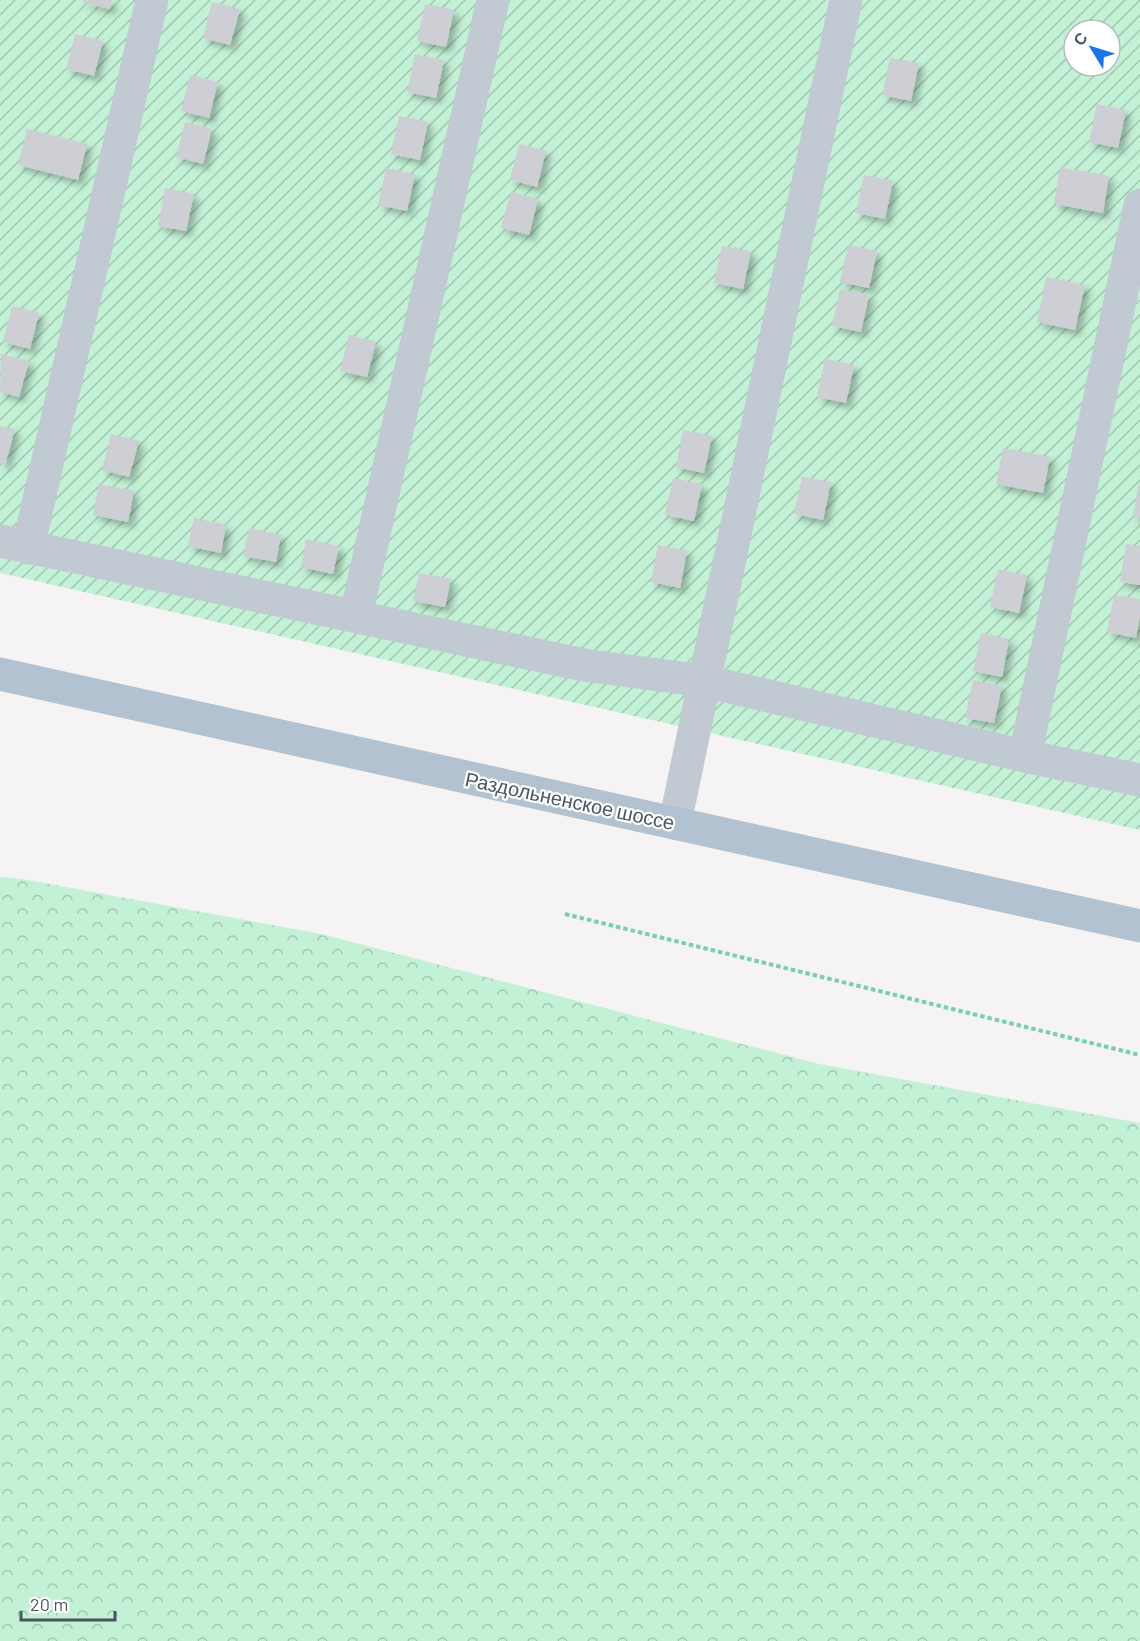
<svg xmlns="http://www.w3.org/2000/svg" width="1140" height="1641" font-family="Barlow,sans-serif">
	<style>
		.forest { fill: url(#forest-crowns) }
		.garden { fill: url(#garden-furrows); fill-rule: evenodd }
		.building { fill: #cdcfd5; filter: url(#shadow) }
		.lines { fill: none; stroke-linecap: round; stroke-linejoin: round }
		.path { stroke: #7ad0a6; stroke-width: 4; stroke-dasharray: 4.5 3; stroke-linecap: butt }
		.minor { stroke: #c1cad2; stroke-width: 33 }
		.major { stroke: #b3c2d1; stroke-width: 33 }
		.labels { text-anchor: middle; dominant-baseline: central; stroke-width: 4.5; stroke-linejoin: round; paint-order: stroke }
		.street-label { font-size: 20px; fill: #4a5661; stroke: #fff }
	</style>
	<defs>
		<pattern id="forest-crowns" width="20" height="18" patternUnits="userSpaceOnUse" patternTransform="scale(1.5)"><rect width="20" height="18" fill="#c3f1d5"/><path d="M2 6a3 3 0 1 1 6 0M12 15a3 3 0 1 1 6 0" fill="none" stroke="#a0c6b0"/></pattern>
		<pattern id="garden-furrows" width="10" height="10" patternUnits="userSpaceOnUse" patternTransform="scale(1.5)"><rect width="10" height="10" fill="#c3f1d5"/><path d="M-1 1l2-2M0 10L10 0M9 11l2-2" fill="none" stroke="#a0c6b0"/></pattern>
		<filter id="shadow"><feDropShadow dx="5.5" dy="5.5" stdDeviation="3" flood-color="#0004"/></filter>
	</defs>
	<rect width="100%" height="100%" fill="#f5f3f3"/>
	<path class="forest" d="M 0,877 L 22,879 L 321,934 L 819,1064 L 1140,1123 L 1140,1641 L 0,1641 Z"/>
	<path class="garden" d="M 0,0 L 1140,0 L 1140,830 L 0,573 ZM 1074,30 L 1110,30 L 1110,66 L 1074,66 Z"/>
	<path class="building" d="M 83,0 L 112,0 L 110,9 L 82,2 Z
		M 212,2 L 240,9 L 230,45 L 203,38 Z
		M 425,4 L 454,10 L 446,47 L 417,41 Z
		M 75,34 L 103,41 L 94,76 L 66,69 Z
		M 415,54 L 444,60 L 436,98 L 407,92 Z
		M 890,58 L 919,63 L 911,101 L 882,95 Z
		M 190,75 L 218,82 L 209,118 L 181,111 Z
		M 1097,104 L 1126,110 L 1118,148 L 1089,142 Z
		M 399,116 L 428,122 L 420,160 L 391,154 Z
		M 185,122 L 212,129 L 203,164 L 176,157 Z
		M 27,129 L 87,144 L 78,180 L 18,165 Z
		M 519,144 L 546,151 L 537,187 L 510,180 Z
		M 1060,167 L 1109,176 L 1103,213 L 1054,204 Z
		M 386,168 L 415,174 L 407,211 L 378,205 Z
		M 864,175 L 893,181 L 885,219 L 856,213 Z
		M 165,188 L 194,194 L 186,231 L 158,226 Z
		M 511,192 L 538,199 L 529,235 L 501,228 Z
		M 848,245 L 877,251 L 869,288 L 840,282 Z
		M 722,246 L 751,251 L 743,289 L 714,283 Z
		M 1046,277 L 1085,285 L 1075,330 L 1037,322 Z
		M 840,289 L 869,295 L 861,332 L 832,326 Z
		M 12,306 L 39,313 L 30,349 L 3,342 Z
		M 349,335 L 376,342 L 367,377 L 340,371 Z
		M 1,354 L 29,361 L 19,397 L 0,392 Z
		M 825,359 L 854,365 L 846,403 L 817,397 Z
		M 0,426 L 15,429 L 5,465 L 0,463 Z
		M 683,430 L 712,436 L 704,473 L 676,467 Z
		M 111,434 L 139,441 L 129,477 L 102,470 Z
		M 1003,448 L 1050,457 L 1043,493 L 996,484 Z
		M 802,477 L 831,482 L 823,520 L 794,514 Z
		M 673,478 L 702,484 L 694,521 L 665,515 Z
		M 1139,482 L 1140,482 L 1140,518 L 1133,517 Z
		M 99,484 L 134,491 L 128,522 L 93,515 Z
		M 194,518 L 226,525 L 221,553 L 188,546 Z
		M 249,528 L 281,535 L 276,562 L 243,556 Z
		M 306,539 L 339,546 L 333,574 L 301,567 Z
		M 1126,544 L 1140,546 L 1140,585 L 1120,582 Z
		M 658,545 L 687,551 L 680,588 L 651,582 Z
		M 998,569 L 1027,575 L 1019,613 L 990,607 Z
		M 419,573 L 451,579 L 445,607 L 413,601 Z
		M 1114,595 L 1140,599 L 1140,616 L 1136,638 L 1107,632 Z
		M 981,633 L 1009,639 L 1002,677 L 973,671 Z
		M 973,680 L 1002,686 L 994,723 L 965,718 Z"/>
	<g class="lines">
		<path class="path" d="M 565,914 L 1140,1055"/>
		<path class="minor" d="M 0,541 L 584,665 L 704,681 L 1025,756 L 1140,780
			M 28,548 L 152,0
			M 356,615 L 493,0
			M 1025,756 L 1140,205
			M 675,823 L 846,0"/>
		<path class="major" d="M 0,674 L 1140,926"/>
	</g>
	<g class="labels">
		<g class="street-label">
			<text transform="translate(570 800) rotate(12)">Раздольненское шоссе</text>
		</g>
	</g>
	<g transform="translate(1092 48) rotate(308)"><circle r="28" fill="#ffffff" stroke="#b7bbc0" stroke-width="1.5"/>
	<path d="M0-4.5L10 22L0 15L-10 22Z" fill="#1a73e8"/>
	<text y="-9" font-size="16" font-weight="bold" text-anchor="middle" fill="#4a5661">С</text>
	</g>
	<path d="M21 1611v9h94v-9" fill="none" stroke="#4a5661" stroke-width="3"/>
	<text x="30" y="1611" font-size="18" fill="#4a5661" stroke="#ffffff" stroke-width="4.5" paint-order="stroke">20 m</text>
</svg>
